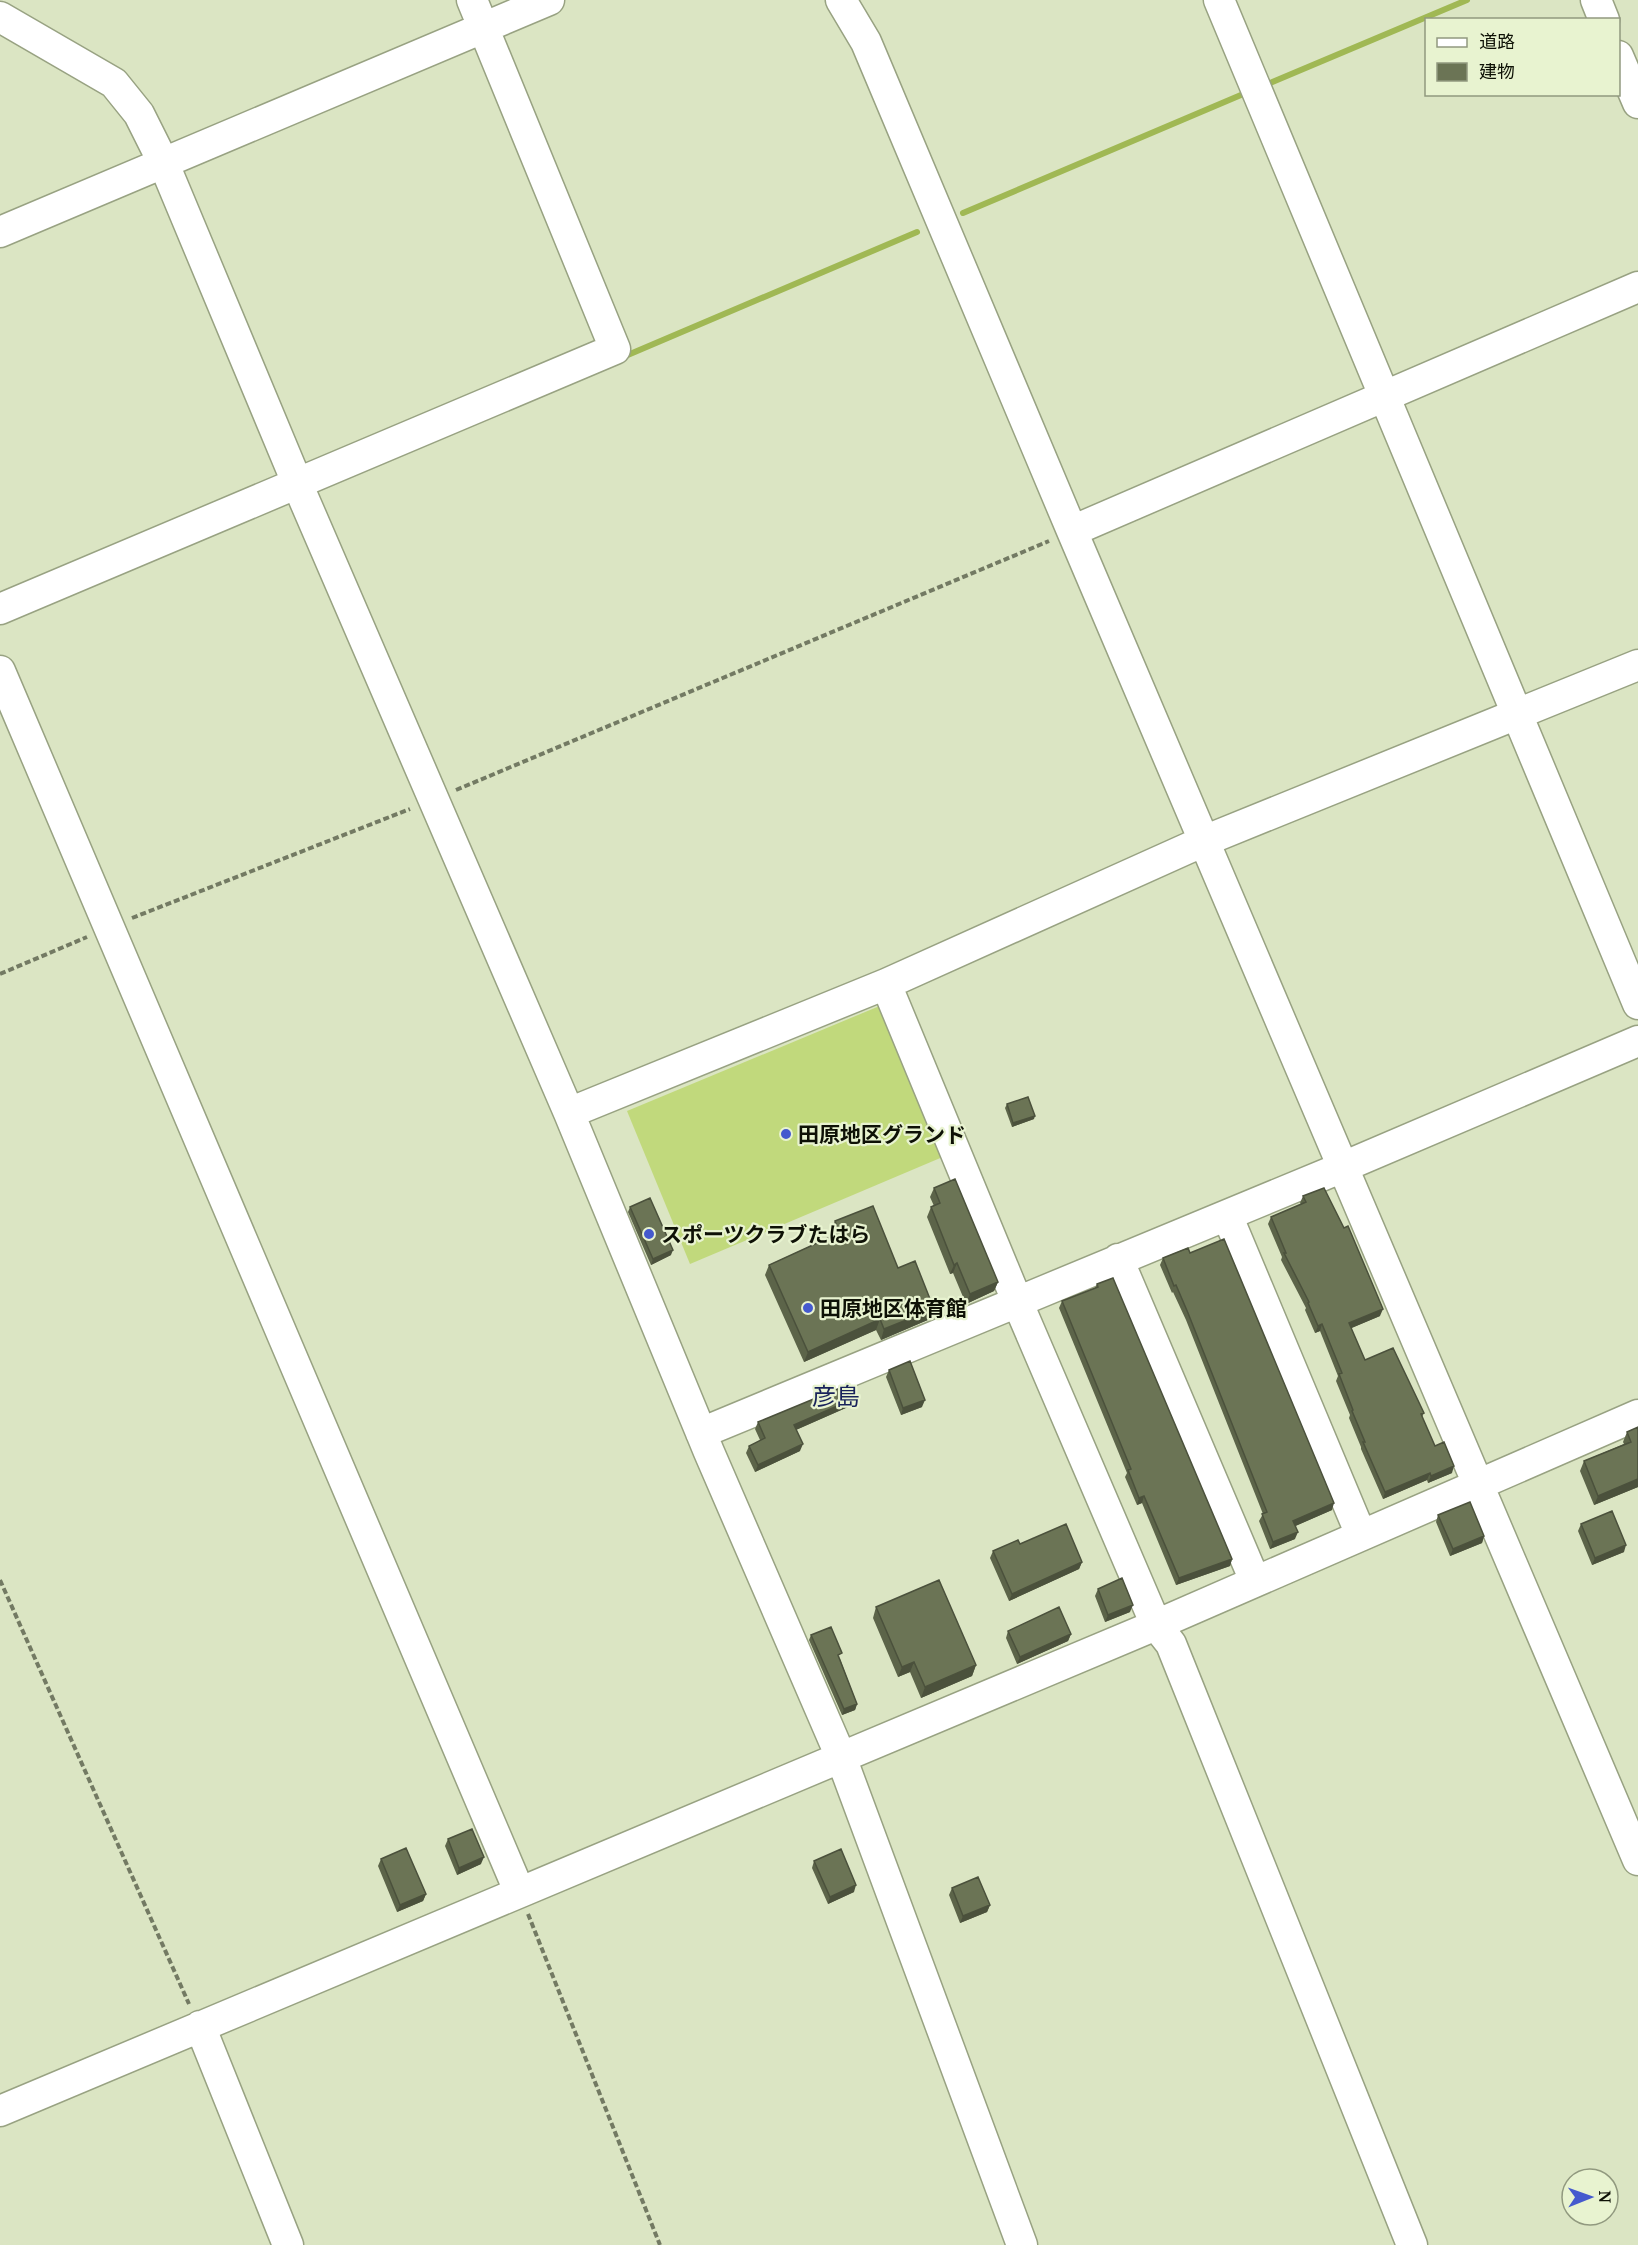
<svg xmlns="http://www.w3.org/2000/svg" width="1638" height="2245" font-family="'Noto Serif','Noto Sans JP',serif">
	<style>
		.pitch { fill: #c1d97c }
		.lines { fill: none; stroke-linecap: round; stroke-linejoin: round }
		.stream { stroke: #a0b854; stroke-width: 6 }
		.minor-casing { stroke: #98a282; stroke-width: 33 }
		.path { stroke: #737a63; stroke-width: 4; stroke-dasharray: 6 3; stroke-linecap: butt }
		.minor { stroke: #fff; stroke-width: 30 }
		.wall { fill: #5c6449 }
		.shaded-wall { fill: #4b513c }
		.building { fill: #6b7455; stroke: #4b513c; stroke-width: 1.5 }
		.poi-dot { fill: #455ace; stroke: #e8f3d0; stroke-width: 2 }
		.labels { text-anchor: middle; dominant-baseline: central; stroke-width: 4.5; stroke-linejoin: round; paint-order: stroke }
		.poi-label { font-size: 21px; font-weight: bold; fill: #0e1106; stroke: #e8f3d0; text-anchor: start }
		.quarter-label { font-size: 24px; fill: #18225a; stroke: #e8f3d0 }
	</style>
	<rect width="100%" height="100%" fill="#dbe5c3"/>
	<path class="pitch" d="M 882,1005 L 945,1156 L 690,1264 L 627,1111 Z"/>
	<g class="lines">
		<path class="stream" d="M 1263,86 L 1467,0
			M 963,213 L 1248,92
			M 623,357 L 917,232"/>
		<g class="minor-casing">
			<path id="minor" d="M 841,0 L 866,42 L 1072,531 L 1638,1860
				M 1219,0 L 1638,1004
				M 1596,0 L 1604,20
				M 0,17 L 114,83 L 139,114 L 164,164 L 303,497 L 569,1113 L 709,1452 L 841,1757 L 1022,2245
				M 1618,56 L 1638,103
				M 0,232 L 549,0
				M 1072,531 L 1638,287
				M 0,609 L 615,349 L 472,0
				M 0,671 L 519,1891
				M 886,984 L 1017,1301 L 1156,1625 L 1171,1644 L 1412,2245
				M 569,1113 L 886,984 L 1204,841 L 1638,665
				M 1227,1215 L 1361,1535
				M 1118,1259 L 1255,1581
				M 701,1433 L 1343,1167 L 1638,1041
				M 200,2026 L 288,2245
				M 0,2111 L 1156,1625 L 1638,1415"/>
		</g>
		<path class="path" d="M 456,790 L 1049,541
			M 132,918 L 410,809
			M 0,974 L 87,937
			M 0,1580 L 189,2004
			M 528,1914 L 660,2245"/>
		<use href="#minor" class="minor"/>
	</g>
	<path class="wall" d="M 1007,1104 L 1034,1119 L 1012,1127 L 1005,1108 Z
		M 934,1188 L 998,1282 L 994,1291 L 966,1304 L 953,1273 L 950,1274 L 927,1217 L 931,1207 L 934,1206 L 930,1197 Z
		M 1303,1196 L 1380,1316 L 1351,1328 L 1365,1360 L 1424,1413 L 1422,1417 L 1435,1446 L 1452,1473 L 1428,1483 L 1427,1480 L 1383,1499 L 1361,1449 L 1361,1447 L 1349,1418 L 1350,1415 L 1336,1381 L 1338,1376 L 1320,1331 L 1315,1333 L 1305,1310 L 1306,1308 L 1281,1260 L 1282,1257 L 1268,1224 L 1271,1217 L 1301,1204 L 1300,1203 Z
		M 630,1207 L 671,1255 L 651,1265 L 628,1212 Z
		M 835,1221 L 898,1268 L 934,1309 L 930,1319 L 881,1340 L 876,1330 L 804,1362 L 765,1275 L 769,1265 L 832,1236 L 831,1232 Z
		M 1190,1253 L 1332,1510 L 1295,1526 L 1295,1539 L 1270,1549 L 1259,1521 L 1263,1514 L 1186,1320 L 1173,1292 L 1172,1293 L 1160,1265 L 1163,1258 Z
		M 1097,1284 L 1232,1559 L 1230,1566 L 1176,1585 L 1142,1503 L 1137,1505 L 1125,1477 L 1127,1473 L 1059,1308 L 1062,1301 L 1095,1288 Z
		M 889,1370 L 922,1407 L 901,1415 L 886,1377 Z
		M 848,1407 L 796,1430 L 800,1451 L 755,1472 L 746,1453 L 749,1446 L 760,1440 L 755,1429 L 758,1422 Z
		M 1638,1427 L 1638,1487 L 1594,1505 L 1580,1471 L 1584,1461 L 1624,1444 L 1623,1442 L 1627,1432 Z
		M 1438,1515 L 1484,1536 L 1482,1543 L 1450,1556 L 1436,1522 Z
		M 1581,1524 L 1624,1552 L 1592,1565 L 1578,1531 Z
		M 1020,1544 L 1082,1562 L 1079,1569 L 1009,1601 L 990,1558 L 993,1551 Z
		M 1098,1589 L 1130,1612 L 1105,1622 L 1095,1596 Z
		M 876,1607 L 976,1665 L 972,1676 L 921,1698 L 910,1672 L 898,1677 L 873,1618 Z
		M 1008,1631 L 1071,1634 L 1068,1641 L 1017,1664 L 1006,1638 Z
		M 811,1635 L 840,1659 L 857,1704 L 855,1710 L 842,1715 L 809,1640 Z
		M 448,1839 L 481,1864 L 457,1875 L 445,1846 Z
		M 381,1859 L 426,1894 L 423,1901 L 397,1912 L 378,1866 Z
		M 814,1861 L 854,1892 L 828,1904 L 812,1868 Z
		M 952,1888 L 990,1905 L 987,1912 L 960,1923 L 949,1895 Z"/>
	<path class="shaded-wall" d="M 1035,1116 L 1034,1119 L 1012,1127 L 1013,1123 Z
		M 673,1250 L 671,1255 L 651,1265 L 653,1259 Z
		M 957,1263 L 953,1273 L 950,1274 L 954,1265 Z
		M 998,1282 L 994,1291 L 966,1304 L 970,1294 Z
		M 934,1309 L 930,1319 L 881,1340 L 884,1329 Z
		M 1383,1309 L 1380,1316 L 1347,1330 L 1349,1323 Z
		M 880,1319 L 876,1330 L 804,1362 L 808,1352 Z
		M 1322,1324 L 1320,1331 L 1315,1333 L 1318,1326 Z
		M 851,1400 L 848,1407 L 791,1432 L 794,1425 Z
		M 925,1400 L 922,1407 L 901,1415 L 903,1408 Z
		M 803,1444 L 800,1451 L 755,1472 L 758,1465 Z
		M 1454,1466 L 1452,1473 L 1428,1483 L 1431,1476 Z
		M 1430,1473 L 1427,1480 L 1383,1499 L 1385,1492 Z
		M 1638,1479 L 1638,1487 L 1594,1505 L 1598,1496 Z
		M 1144,1496 L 1142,1503 L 1137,1505 L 1139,1498 Z
		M 1334,1503 L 1332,1510 L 1291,1528 L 1293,1521 Z
		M 1298,1532 L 1295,1539 L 1270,1549 L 1273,1542 Z
		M 1484,1536 L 1482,1543 L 1450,1556 L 1453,1549 Z
		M 1626,1545 L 1624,1552 L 1592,1565 L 1595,1558 Z
		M 1232,1559 L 1230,1566 L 1176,1585 L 1179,1578 Z
		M 1082,1562 L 1079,1569 L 1009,1601 L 1012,1594 Z
		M 1133,1605 L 1130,1612 L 1105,1622 L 1108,1615 Z
		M 1071,1634 L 1068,1641 L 1017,1664 L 1020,1657 Z
		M 914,1662 L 910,1672 L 898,1677 L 902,1667 Z
		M 976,1665 L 972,1676 L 921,1698 L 925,1687 Z
		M 857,1704 L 855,1710 L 842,1715 L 844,1709 Z
		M 484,1857 L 481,1864 L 457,1875 L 459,1868 Z
		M 856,1885 L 854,1892 L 828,1904 L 830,1897 Z
		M 426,1894 L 423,1901 L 397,1912 L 400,1905 Z
		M 990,1905 L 987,1912 L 960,1923 L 963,1916 Z"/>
	<path class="building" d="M 1028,1097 L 1035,1116 L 1013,1123 L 1007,1104 Z
		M 955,1179 L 998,1282 L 970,1294 L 957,1263 L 954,1265 L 931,1207 L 940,1203 L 934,1188 Z
		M 1324,1188 L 1344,1228 L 1348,1226 L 1383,1309 L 1349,1323 L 1365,1360 L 1393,1348 L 1424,1413 L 1421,1414 L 1435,1446 L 1444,1442 L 1454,1466 L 1431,1476 L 1430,1473 L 1385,1492 L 1363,1442 L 1365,1442 L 1352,1411 L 1353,1410 L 1339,1374 L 1342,1373 L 1322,1324 L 1318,1326 L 1308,1303 L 1309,1302 L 1284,1253 L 1286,1253 L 1271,1217 L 1306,1202 L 1303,1196 Z
		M 650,1198 L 673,1250 L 653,1259 L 630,1207 Z
		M 873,1206 L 898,1268 L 915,1261 L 934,1309 L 884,1329 L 880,1319 L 808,1352 L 769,1265 L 839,1233 L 835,1221 Z
		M 1224,1239 L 1334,1503 L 1293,1521 L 1298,1532 L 1273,1542 L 1262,1514 L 1267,1512 L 1188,1313 L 1176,1285 L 1174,1286 L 1163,1258 L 1188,1248 L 1190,1253 Z
		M 1113,1278 L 1232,1559 L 1179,1578 L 1144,1496 L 1139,1498 L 1128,1470 L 1131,1469 L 1062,1301 L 1098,1287 L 1097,1284 Z
		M 910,1361 L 925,1400 L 903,1408 L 889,1370 Z
		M 845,1386 L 851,1400 L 794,1425 L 803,1444 L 758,1465 L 749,1446 L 765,1438 L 758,1422 Z
		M 1638,1427 L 1638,1479 L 1598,1496 L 1584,1461 L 1631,1442 L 1627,1432 Z
		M 1470,1502 L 1484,1536 L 1453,1549 L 1438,1515 Z
		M 1612,1511 L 1626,1545 L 1595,1558 L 1581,1524 Z
		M 1066,1524 L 1082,1562 L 1012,1594 L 993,1551 L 1018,1540 L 1020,1544 Z
		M 1122,1578 L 1133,1605 L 1108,1615 L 1098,1589 Z
		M 939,1580 L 976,1665 L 925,1687 L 914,1662 L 902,1667 L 876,1607 Z
		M 1059,1607 L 1071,1634 L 1020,1657 L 1008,1631 Z
		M 831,1627 L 842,1653 L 838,1655 L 857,1704 L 844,1709 L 811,1635 Z
		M 472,1829 L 484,1857 L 459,1868 L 448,1839 Z
		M 406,1848 L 426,1894 L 400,1905 L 381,1859 Z
		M 841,1849 L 856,1885 L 830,1897 L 814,1861 Z
		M 978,1877 L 990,1905 L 963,1916 L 952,1888 Z"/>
	<g class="poi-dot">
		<circle cx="786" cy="1134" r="6"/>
		<circle cx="649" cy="1234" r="6"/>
		<circle cx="808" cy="1308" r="6"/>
	</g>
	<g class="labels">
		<g class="poi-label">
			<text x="798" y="1134">田原地区グランド</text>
			<text x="661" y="1234">スポーツクラブたはら</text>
			<text x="820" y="1308">田原地区体育館</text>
		</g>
		<g class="quarter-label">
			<text x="836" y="1395">彦島</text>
		</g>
	</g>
	<rect x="1425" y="18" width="195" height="78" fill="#e8f3d0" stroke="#91997f" stroke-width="1.5"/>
	<rect x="1437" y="38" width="30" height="9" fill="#ffffff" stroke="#91997f" stroke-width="1.5"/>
	<text x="1479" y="48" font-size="18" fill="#0e1106">道路</text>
	<rect x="1437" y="63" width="30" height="18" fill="#6b7455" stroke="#91997f" stroke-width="1.5"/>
	<text x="1479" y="78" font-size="18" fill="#0e1106">建物</text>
	<g transform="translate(1590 2197) rotate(89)"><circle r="28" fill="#e8f3d0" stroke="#91997f" stroke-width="1.5"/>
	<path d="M0-4.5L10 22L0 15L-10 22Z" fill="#455ace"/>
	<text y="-9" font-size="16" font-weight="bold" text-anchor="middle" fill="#0e1106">N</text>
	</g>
</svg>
